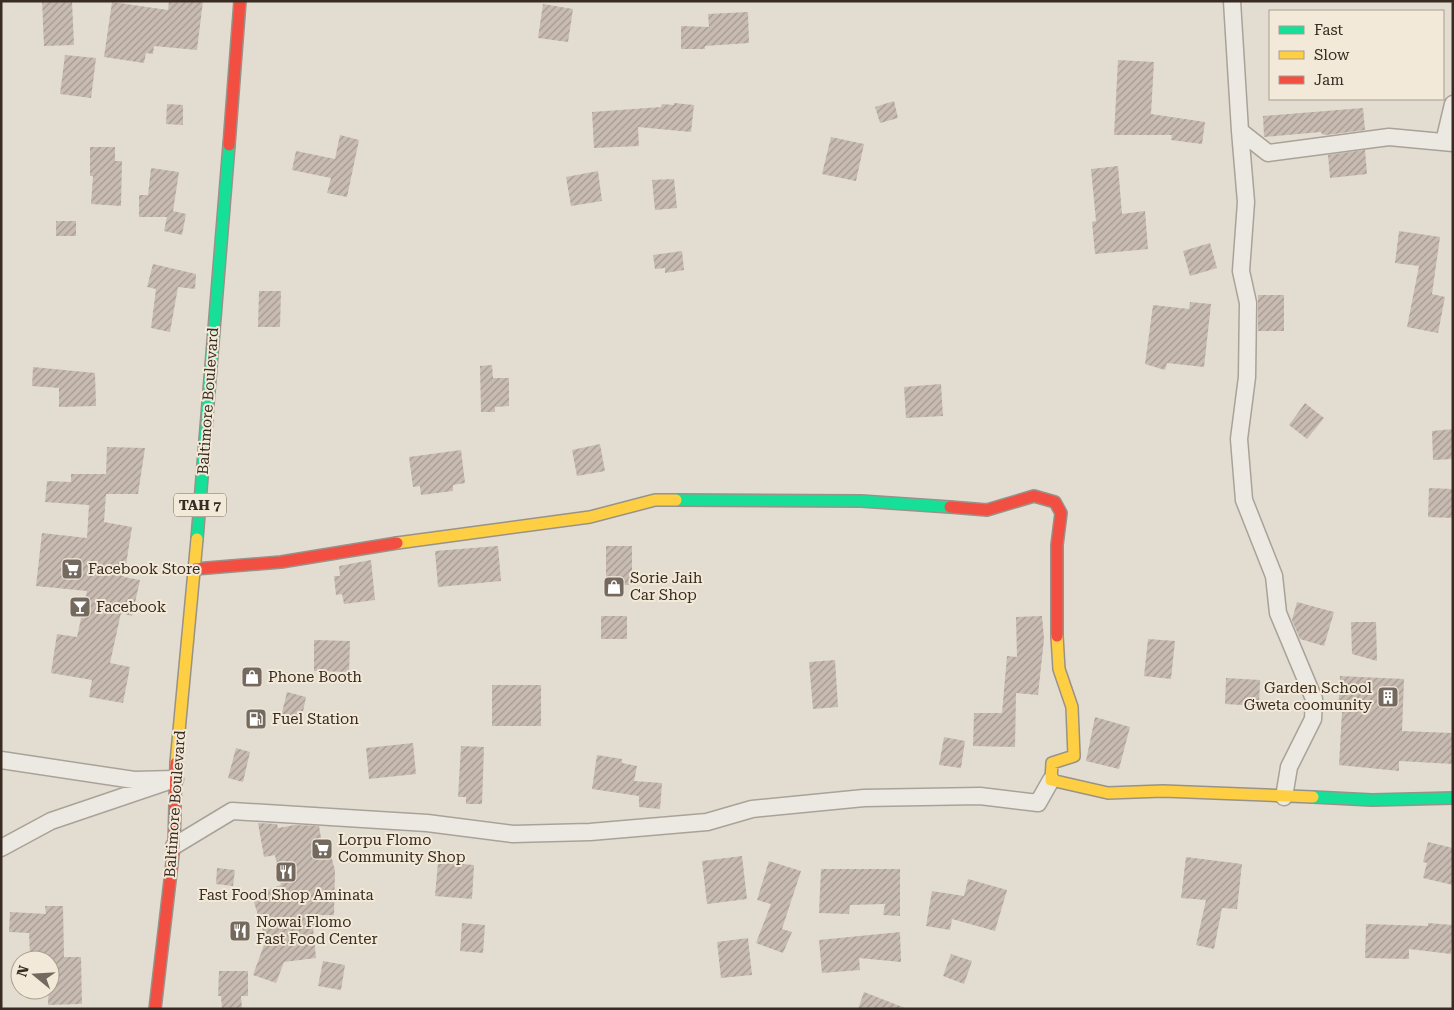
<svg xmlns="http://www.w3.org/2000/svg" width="1454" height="1010" font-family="'Roboto Serif',serif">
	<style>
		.building { fill: url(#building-hatch) }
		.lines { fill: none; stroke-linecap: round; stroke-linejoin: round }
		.street-casing { stroke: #a9a299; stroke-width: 19 }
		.fast-casing { stroke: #999289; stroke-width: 14 }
		.slow-casing { stroke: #999289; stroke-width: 14 }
		.jam-casing { stroke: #999289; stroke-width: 14 }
		.street { stroke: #ece9e2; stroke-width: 16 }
		.fast { stroke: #16e098; stroke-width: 11 }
		.slow { stroke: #ffcf43; stroke-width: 11 }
		.jam { stroke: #f24e42; stroke-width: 11 }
		.labels { text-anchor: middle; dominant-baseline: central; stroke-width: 4; stroke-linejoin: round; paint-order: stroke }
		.shield { fill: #f3e9d8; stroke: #706458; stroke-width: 1 }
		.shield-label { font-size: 14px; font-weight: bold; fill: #382b21 }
		.street-label { font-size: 15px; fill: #382b21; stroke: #f3e9d8 }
		.poi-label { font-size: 15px; fill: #382b21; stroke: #f3e9d8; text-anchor: start }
	</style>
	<defs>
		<pattern id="building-hatch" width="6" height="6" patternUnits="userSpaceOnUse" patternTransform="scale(1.25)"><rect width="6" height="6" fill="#c8bbb2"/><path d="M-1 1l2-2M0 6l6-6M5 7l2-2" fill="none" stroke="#a39890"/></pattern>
	</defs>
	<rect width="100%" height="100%" fill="#e3ddd1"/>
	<path class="building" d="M 42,1 L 72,1 L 74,45 L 44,46 Z
		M 169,1 L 203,1 L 197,50 L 154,46 L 153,54 L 146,53 L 144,63 L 104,57 L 112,2 L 168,10 Z
		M 543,4 L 573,9 L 568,42 L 538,38 Z
		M 748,12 L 749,43 L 705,46 L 705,49 L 681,49 L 681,26 L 709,27 L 708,14 Z
		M 65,55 L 96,58 L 91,98 L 60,94 Z
		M 1118,60 L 1154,62 L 1151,114 L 1205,122 L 1202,144 L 1171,140 L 1172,135 L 1114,135 Z
		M 894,101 L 898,118 L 880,123 L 875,107 Z
		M 674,103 L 694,105 L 691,132 L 638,127 L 639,146 L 594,148 L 592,112 L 661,107 L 662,104 L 674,105 Z
		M 167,104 L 183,105 L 183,125 L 166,124 Z
		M 1363,108 L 1365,130 L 1326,135 L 1322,134 L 1321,132 L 1264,137 L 1263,116 Z
		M 340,135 L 359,140 L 347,197 L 327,193 L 331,178 L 292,170 L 296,151 L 335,159 Z
		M 831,137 L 864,144 L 856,181 L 822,174 Z
		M 90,147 L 115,147 L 115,161 L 122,161 L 121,206 L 91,204 L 93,176 L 90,176 Z
		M 1365,150 L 1367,174 L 1330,178 L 1328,155 Z
		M 1118,166 L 1122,214 L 1145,211 L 1148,249 L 1095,254 L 1092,222 L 1096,221 L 1091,169 Z
		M 151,168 L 179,172 L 173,211 L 186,214 L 182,235 L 164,231 L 167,217 L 139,217 L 139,195 L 148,195 Z
		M 598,171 L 602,201 L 571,206 L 566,177 Z
		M 674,179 L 677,208 L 655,210 L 652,180 Z
		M 56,221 L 76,221 L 76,236 L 56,236 Z
		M 1399,231 L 1440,237 L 1432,294 L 1445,297 L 1438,333 L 1407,327 L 1419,266 L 1395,263 Z
		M 1210,243 L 1217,268 L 1190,276 L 1183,251 Z
		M 682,251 L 684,270 L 665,273 L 665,268 L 655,269 L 653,255 Z
		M 153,264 L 196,274 L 195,289 L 178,287 L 170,332 L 151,328 L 156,289 L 147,287 Z
		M 259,291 L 281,291 L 280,327 L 258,327 Z
		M 1258,295 L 1284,295 L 1284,331 L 1258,331 Z
		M 1190,302 L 1211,304 L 1204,367 L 1167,363 L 1165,370 L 1145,364 L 1153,305 L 1189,309 Z
		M 492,365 L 493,378 L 509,378 L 509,406 L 495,407 L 495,412 L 481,412 L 480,366 Z
		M 33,367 L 95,373 L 96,406 L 59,407 L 59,388 L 32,386 Z
		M 941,384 L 943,416 L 906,418 L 904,387 Z
		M 1305,403 L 1324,418 L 1307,439 L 1289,425 Z
		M 1453,429 L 1453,459 L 1433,460 L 1432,431 Z
		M 600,444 L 605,471 L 577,476 L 572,450 Z
		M 107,447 L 145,448 L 138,494 L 106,494 L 104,522 L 132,527 L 124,577 L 140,580 L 132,616 L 121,613 L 110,663 L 130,667 L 123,703 L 89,697 L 92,680 L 51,673 L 57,634 L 77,637 L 87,591 L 36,586 L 42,533 L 87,538 L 89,505 L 45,502 L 47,481 L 71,482 L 71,474 L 106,474 Z
		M 461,450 L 465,483 L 453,485 L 453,491 L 421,495 L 420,486 L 413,487 L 409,457 Z
		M 1429,488 L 1453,489 L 1453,518 L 1428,517 Z
		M 498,546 L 501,581 L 438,587 L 435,551 Z
		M 606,546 L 632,546 L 632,585 L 606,585 Z
		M 371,560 L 375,600 L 344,604 L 342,594 L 336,595 L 334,576 L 340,576 L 339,566 Z
		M 1297,602 L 1334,612 L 1324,646 L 1300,639 L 1292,620 Z
		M 601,616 L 627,616 L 627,639 L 601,639 Z
		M 1042,616 L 1044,639 L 1038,695 L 1016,693 L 1015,747 L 973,746 L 974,713 L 1002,713 L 1007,656 L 1017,657 L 1016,617 Z
		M 1351,622 L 1376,622 L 1377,661 L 1352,654 Z
		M 1148,639 L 1175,641 L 1171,679 L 1144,676 Z
		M 314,640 L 350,641 L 349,672 L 314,671 Z
		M 835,660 L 838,707 L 813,709 L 809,662 Z
		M 1340,676 L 1404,679 L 1402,731 L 1453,733 L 1453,764 L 1399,761 L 1399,771 L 1339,765 L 1342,712 L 1338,712 Z
		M 1226,678 L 1260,680 L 1259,706 L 1225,704 Z
		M 492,685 L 541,685 L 541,726 L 492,726 Z
		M 287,692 L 306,697 L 301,722 L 281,717 Z
		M 1095,717 L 1130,727 L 1119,769 L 1086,761 Z
		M 944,737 L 965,741 L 961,768 L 939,765 Z
		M 413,743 L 416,774 L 369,779 L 366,748 Z
		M 461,746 L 484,747 L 482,804 L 466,804 L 466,797 L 458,797 Z
		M 236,748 L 250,752 L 243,782 L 228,778 Z
		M 597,755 L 622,759 L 622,763 L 637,766 L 634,781 L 662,783 L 660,809 L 639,807 L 639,796 L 592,789 Z
		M 258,823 L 277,824 L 278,828 L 295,825 L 319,826 L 322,844 L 328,843 L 335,871 L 334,915 L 317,915 L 318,927 L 313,927 L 316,958 L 284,962 L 276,983 L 253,975 L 268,934 L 264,934 L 252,896 L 281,885 L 275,855 L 264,857 Z
		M 1428,842 L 1453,848 L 1453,885 L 1423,878 L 1427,863 L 1423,862 Z
		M 742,856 L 747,899 L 707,904 L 702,861 Z
		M 1186,857 L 1242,864 L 1237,909 L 1222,908 L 1214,949 L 1196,945 L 1206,900 L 1181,898 Z
		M 769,861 L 801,871 L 782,929 L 792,932 L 783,953 L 756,943 L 771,904 L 757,900 Z
		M 438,862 L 474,865 L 472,899 L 435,896 Z
		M 217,868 L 235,870 L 233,886 L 216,884 Z
		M 821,869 L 900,869 L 900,916 L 883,915 L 885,904 L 850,905 L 849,914 L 819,913 Z
		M 968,879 L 1007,890 L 995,931 L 952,919 L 950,930 L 926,926 L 932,891 L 964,896 Z
		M 45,906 L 63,906 L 64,957 L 81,957 L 82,1004 L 48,1005 L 50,960 L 48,960 L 47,953 L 30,954 L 29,933 L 9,932 L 10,912 L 46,914 Z
		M 462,923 L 485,925 L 483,953 L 460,951 Z
		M 1428,923 L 1453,925 L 1451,954 L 1409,949 L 1409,959 L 1365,958 L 1366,924 L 1428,926 Z
		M 900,932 L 901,962 L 859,958 L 860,970 L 822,973 L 819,940 Z
		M 748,938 L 752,975 L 721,978 L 717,942 Z
		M 951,954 L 972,961 L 964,984 L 943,976 Z
		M 323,961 L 345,965 L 341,990 L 318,986 Z
		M 219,971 L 248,971 L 248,996 L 241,996 L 242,1009 L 222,1009 L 221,996 L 218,996 Z
		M 864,992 L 905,1008 L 905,1009 L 858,1009 Z"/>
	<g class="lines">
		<g class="street-casing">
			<path id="street" d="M 1232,1 L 1240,131 L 1268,153 L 1389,137 L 1453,143
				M 1240,131 L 1246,202 L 1241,271 L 1248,303 L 1247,377 L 1239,439 L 1244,500 L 1274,576 L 1278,613 L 1314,699 L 1313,719 L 1289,767 L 1284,797
				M 1444,142 L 1453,104
				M 1,760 L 134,780 L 175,779 L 51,821 L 1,848
				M 174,846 L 232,811 L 427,823 L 513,834 L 590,832 L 707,822 L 752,809 L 864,798 L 980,796 L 1038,803 L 1051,780"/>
		</g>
		<g class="fast-casing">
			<path id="fast" d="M 676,500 L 861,501 L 950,507
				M 197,539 L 229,145
				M 1313,797 L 1372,800 L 1453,798"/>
		</g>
		<g class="slow-casing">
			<path id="slow" d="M 397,543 L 590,517 L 655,500 L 676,500
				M 1057,636 L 1059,669 L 1072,707 L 1074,756 L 1052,763 L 1051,780 L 1108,793 L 1163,791 L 1313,797
				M 176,763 L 197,539"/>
		</g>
		<g class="jam-casing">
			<path id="jam" d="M 229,145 L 240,1
				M 950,507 L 987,510 L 1034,496 L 1055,502 L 1061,513 L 1057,545 L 1057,636
				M 195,569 L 281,562 L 397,543
				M 155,1009 L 174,846 L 176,763"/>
		</g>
		<use href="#street" class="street"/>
		<use href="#fast" class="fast"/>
		<use href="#slow" class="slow"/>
		<use href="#jam" class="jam"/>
	</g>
	<defs>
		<g id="supermarket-square" transform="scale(1.125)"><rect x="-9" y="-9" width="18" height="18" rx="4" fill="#74695f" stroke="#f3e9d8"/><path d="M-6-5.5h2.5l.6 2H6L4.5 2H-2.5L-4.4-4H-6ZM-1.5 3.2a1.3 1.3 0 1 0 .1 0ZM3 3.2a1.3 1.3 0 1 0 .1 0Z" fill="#fff"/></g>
		<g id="shop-square" transform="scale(1.125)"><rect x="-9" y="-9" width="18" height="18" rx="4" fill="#74695f" stroke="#f3e9d8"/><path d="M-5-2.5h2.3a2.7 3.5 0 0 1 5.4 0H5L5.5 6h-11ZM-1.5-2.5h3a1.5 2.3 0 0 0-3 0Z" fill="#fff"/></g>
		<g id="bar-square" transform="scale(1.125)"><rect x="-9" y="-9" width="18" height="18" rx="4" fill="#74695f" stroke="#f3e9d8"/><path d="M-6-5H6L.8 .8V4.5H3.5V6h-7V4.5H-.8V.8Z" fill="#fff"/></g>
		<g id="building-square" transform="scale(1.125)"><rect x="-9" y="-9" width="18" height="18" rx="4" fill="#74695f" stroke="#f3e9d8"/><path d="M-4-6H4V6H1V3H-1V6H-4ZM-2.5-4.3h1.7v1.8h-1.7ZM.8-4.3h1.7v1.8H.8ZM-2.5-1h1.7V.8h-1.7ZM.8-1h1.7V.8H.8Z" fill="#fff"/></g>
		<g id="fuel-square" transform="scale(1.125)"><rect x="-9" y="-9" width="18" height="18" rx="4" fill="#74695f" stroke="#f3e9d8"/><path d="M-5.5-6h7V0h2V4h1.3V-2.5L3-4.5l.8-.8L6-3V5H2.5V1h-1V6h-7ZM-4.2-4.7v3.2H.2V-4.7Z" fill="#fff"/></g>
		<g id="restaurant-square" transform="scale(1.125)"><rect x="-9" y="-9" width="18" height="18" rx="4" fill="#74695f" stroke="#f3e9d8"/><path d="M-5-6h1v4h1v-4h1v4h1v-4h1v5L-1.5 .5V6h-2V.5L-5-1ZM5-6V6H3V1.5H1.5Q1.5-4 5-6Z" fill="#fff"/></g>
	</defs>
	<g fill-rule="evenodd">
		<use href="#supermarket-square" x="72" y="569"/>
		<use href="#shop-square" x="614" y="587"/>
		<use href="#bar-square" x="80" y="607"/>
		<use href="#shop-square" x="252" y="677"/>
		<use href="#building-square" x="1388" y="697"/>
		<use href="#fuel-square" x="256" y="719"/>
		<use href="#supermarket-square" x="322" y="849"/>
		<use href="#restaurant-square" x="286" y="872"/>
		<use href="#restaurant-square" x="240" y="931"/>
	</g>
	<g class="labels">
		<rect class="shield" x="174" y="493.5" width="52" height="23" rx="4"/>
		<g class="shield-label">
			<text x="200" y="505">TAH 7</text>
		</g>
		<g class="street-label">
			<text transform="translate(208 401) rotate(-86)">Baltimore Boulevard</text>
			<text transform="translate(175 804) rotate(-86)">Baltimore Boulevard</text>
		</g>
		<g class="poi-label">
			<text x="88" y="569">Facebook Store</text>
			<text x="630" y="578">Sorie Jaih<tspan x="630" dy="17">Car Shop</tspan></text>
			<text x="96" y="607">Facebook</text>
			<text x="268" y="677">Phone Booth</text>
			<text x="1372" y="688" text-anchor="end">Garden School<tspan x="1372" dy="17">Gweta coomunity</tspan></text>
			<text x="272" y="719">Fuel Station</text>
			<text x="338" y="840">Lorpu Flomo<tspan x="338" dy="17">Community Shop</tspan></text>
			<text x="286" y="895" text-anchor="middle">Fast Food Shop Aminata</text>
			<text x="256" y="922">Nowai Flomo<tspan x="256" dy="17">Fast Food Center</tspan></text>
		</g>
	</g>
	<rect width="1454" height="1010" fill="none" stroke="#382b21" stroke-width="5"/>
	<rect x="1269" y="10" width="175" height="90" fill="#f3e9d8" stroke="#a89d8f"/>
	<rect x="1279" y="26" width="25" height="8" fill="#16e098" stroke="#a89d8f"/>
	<text x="1314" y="35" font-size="15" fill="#382b21">Fast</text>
	<rect x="1279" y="51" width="25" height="8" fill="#ffcf43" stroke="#a89d8f"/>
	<text x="1314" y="60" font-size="15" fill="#382b21">Slow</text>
	<rect x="1279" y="76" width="25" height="8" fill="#f24e42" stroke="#a89d8f"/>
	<text x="1314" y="85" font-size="15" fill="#382b21">Jam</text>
	<g transform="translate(35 975) rotate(288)"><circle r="24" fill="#f3e9d8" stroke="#a89d8f"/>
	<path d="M0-4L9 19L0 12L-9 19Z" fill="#74695f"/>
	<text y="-8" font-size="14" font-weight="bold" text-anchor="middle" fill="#382b21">N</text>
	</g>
</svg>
